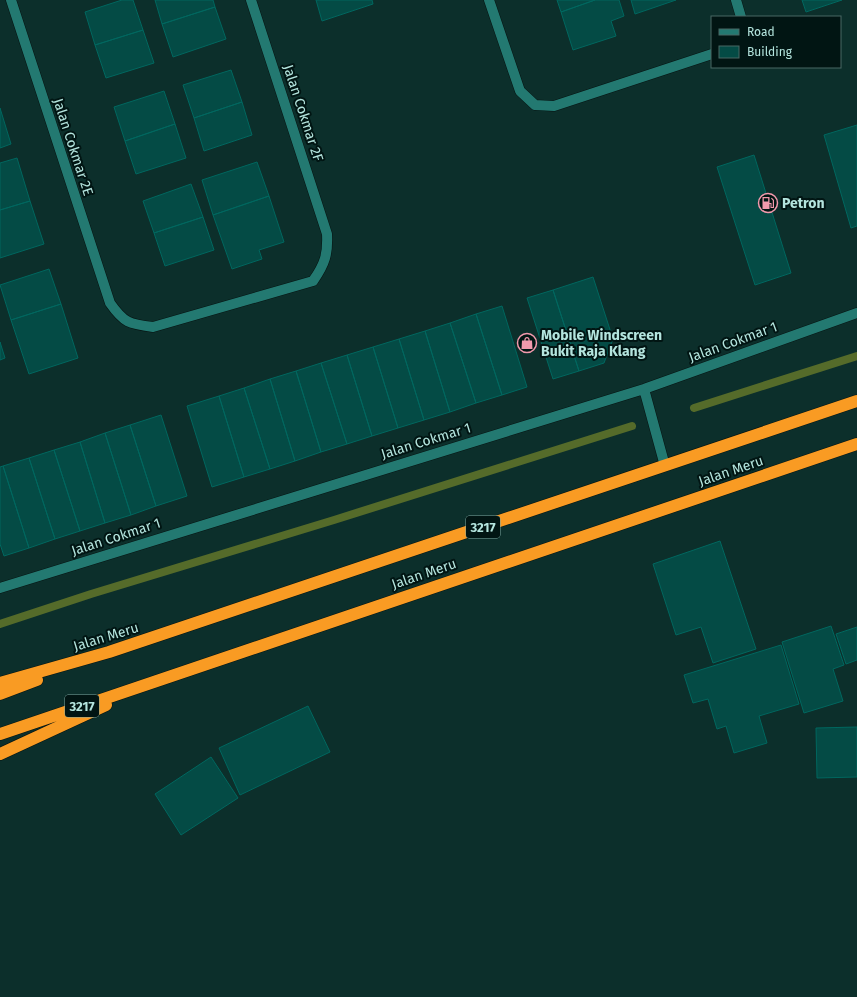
<svg xmlns="http://www.w3.org/2000/svg" width="857" height="997" font-family="'Fira Sans',sans-serif">
	<style>
		.lines { fill: none; stroke-linecap: round; stroke-linejoin: round }
		.stream { stroke: #556b2a; stroke-width: 8 }
		.building { fill: #044b45; stroke: #01675f }
		.minor-casing { stroke: #061412; stroke-width: 11 }
		.highway-casing { stroke: #061412; stroke-width: 13 }
		.minor { stroke: #237971; stroke-width: 10 }
		.highway { stroke: #f99b23; stroke-width: 12 }
		.labels { text-anchor: middle; dominant-baseline: central; stroke-width: 4; stroke-linejoin: round; paint-order: stroke }
		.shield { fill: #011513; stroke: #7ea7a1; stroke-width: 1 }
		.shield-label { font-size: 13px; font-weight: bold; fill: #b4e5de }
		.street-label { font-size: 14px; fill: #b4e5de; stroke: #011513 }
		.poi-label { font-size: 14px; font-weight: bold; fill: #b4e5de; stroke: #011513; text-anchor: start }
	</style>
	<rect width="100%" height="100%" fill="#0c2f2b"/>
	<g class="lines">
		<path class="stream" d="M 694,408 L 857,356
			M 0,624 L 91,594 L 334,520 L 632,426"/>
	</g>
	<path class="building" d="M 122,0 L 133,0 L 143,30 L 95,45 L 85,12 Z
		M 155,0 L 213,0 L 215,7 L 162,24 Z
		M 316,0 L 372,0 L 373,4 L 322,21 Z
		M 557,0 L 595,0 L 561,12 Z
		M 595,0 L 619,0 L 624,16 L 611,21 L 616,36 L 573,50 L 561,12 Z
		M 631,0 L 676,0 L 635,14 Z
		M 802,0 L 842,0 L 806,12 Z
		M 215,7 L 226,39 L 173,57 L 162,24 Z
		M 143,30 L 154,63 L 106,78 L 95,45 Z
		M 231,70 L 242,102 L 194,118 L 183,85 Z
		M 164,91 L 175,124 L 125,141 L 114,107 Z
		M 242,102 L 252,135 L 204,151 L 194,118 Z
		M 0,108 L 11,144 L 0,148 Z
		M 175,124 L 186,158 L 136,174 L 125,141 Z
		M 857,125 L 857,226 L 851,228 L 824,135 Z
		M 754,155 L 791,273 L 755,285 L 717,167 Z
		M 17,158 L 30,201 L 0,210 L 0,163 Z
		M 257,162 L 269,196 L 213,215 L 202,180 Z
		M 191,184 L 203,217 L 154,233 L 143,201 Z
		M 269,196 L 284,242 L 259,250 L 262,259 L 232,269 L 213,215 Z
		M 30,201 L 44,244 L 0,258 L 0,210 Z
		M 203,217 L 214,250 L 165,266 L 154,233 Z
		M 49,269 L 61,304 L 11,320 L 0,285 Z
		M 593,277 L 613,339 L 604,363 L 579,371 L 553,290 Z
		M 553,290 L 579,371 L 553,379 L 527,298 Z
		M 61,304 L 78,358 L 29,374 L 11,320 Z
		M 502,306 L 527,387 L 502,395 L 476,314 Z
		M 476,314 L 502,395 L 476,403 L 450,323 Z
		M 450,323 L 476,403 L 450,412 L 425,331 Z
		M 425,331 L 450,412 L 424,420 L 399,339 Z
		M 399,339 L 424,420 L 398,428 L 373,347 Z
		M 0,342 L 5,358 L 0,360 Z
		M 373,347 L 398,428 L 372,436 L 347,355 Z
		M 347,355 L 372,436 L 347,444 L 321,363 Z
		M 321,363 L 347,444 L 321,452 L 296,371 Z
		M 296,371 L 321,452 L 295,461 L 270,379 Z
		M 270,379 L 295,461 L 270,469 L 244,388 Z
		M 244,388 L 270,469 L 244,477 L 219,396 Z
		M 219,396 L 244,477 L 212,487 L 187,406 Z
		M 161,415 L 187,496 L 156,506 L 130,425 Z
		M 130,425 L 156,506 L 131,515 L 105,433 Z
		M 105,433 L 131,515 L 105,523 L 80,442 Z
		M 80,442 L 105,523 L 80,531 L 54,450 Z
		M 54,450 L 80,531 L 55,539 L 29,458 Z
		M 29,458 L 55,539 L 29,548 L 3,466 Z
		M 3,466 L 29,548 L 4,556 L 0,544 L 0,467 Z
		M 720,541 L 756,649 L 713,663 L 701,627 L 676,635 L 653,564 Z
		M 831,626 L 844,665 L 833,669 L 843,701 L 804,713 L 782,642 Z
		M 857,627 L 857,660 L 846,664 L 836,634 Z
		M 781,645 L 799,704 L 759,716 L 767,743 L 734,753 L 726,726 L 717,729 L 708,699 L 693,703 L 684,675 Z
		M 308,706 L 330,752 L 240,795 L 219,748 Z
		M 857,727 L 857,777 L 817,778 L 816,728 Z
		M 211,757 L 238,798 L 181,835 L 155,794 Z"/>
	<g class="lines">
		<g class="minor-casing">
			<path id="minor" d="M 11,0 L 110,303 C 124,323 129,324 153,327 L 313,281 C 325,264 328,254 327,234 L 251,0
				M 489,0 L 520,91 L 535,105 L 554,106 L 712,54
				M 736,0 L 741,17
				M 644,389 L 665,466
				M 0,588 L 644,389 L 857,313"/>
		</g>
		<g class="highway-casing">
			<path id="highway" d="M 0,683 L 109,652 L 857,401
				M 0,694 L 37,680
				M 0,734 L 857,444
				M 0,754 L 106,705"/>
		</g>
		<use href="#minor" class="minor"/>
		<use href="#highway" class="highway"/>
	</g>
	<defs>
		<g id="fuel-ring" transform="scale(1)"><circle r="9.5" fill="#011513" stroke="#f29aad" stroke-width="1.5"/><path d="M-5.5-6h7V0h2V4h1.3V-2.5L3-4.5l.8-.8L6-3V5H2.5V1h-1V6h-7ZM-4.2-4.7v3.2H.2V-4.7Z" fill="#f29aad"/></g>
		<g id="shop-ring" transform="scale(1)"><circle r="9.5" fill="#011513" stroke="#f29aad" stroke-width="1.5"/><path d="M-5-2.5h2.3a2.7 3.5 0 0 1 5.4 0H5L5.5 6h-11ZM-1.5-2.5h3a1.5 2.3 0 0 0-3 0Z" fill="#f29aad"/></g>
	</defs>
	<g fill-rule="evenodd">
		<use href="#fuel-ring" x="768" y="203"/>
		<use href="#shop-ring" x="527" y="343"/>
	</g>
	<g class="labels">
		<g class="shield">
			<rect x="466" y="516" width="34" height="22" rx="3"/>
			<rect x="65" y="695" width="34" height="22" rx="3"/>
		</g>
		<g class="shield-label">
			<text x="483" y="527">3217</text>
			<text x="82" y="706">3217</text>
		</g>
		<g class="street-label">
			<text transform="translate(303 113) rotate(72)">Jalan Cokmar 2F</text>
			<text transform="translate(73 147) rotate(72)">Jalan Cokmar 2E</text>
			<text transform="translate(733 342) rotate(-20)">Jalan Cokmar 1</text>
			<text transform="translate(426 441) rotate(-17)">Jalan Cokmar 1</text>
			<text transform="translate(731 471) rotate(-19)">Jalan Meru</text>
			<text transform="translate(116 537) rotate(-18)">Jalan Cokmar 1</text>
			<text transform="translate(424 574) rotate(-19)">Jalan Meru</text>
			<text transform="translate(106 637) rotate(-17)">Jalan Meru</text>
		</g>
		<g class="poi-label">
			<text x="782" y="203">Petron</text>
			<text x="541" y="335">Mobile Windscreen<tspan x="541" dy="16">Bukit Raja Klang</tspan></text>
		</g>
	</g>
	<rect x="711" y="16" width="130" height="52" fill="#011513" stroke="#496864"/>
	<rect x="719" y="29" width="20" height="6" fill="#237971" stroke="#496864"/>
	<text x="747" y="36" font-size="12" fill="#b4e5de">Road</text>
	<rect x="719" y="46" width="20" height="12" fill="#044b45" stroke="#496864"/>
	<text x="747" y="56" font-size="12" fill="#b4e5de">Building</text>
</svg>
